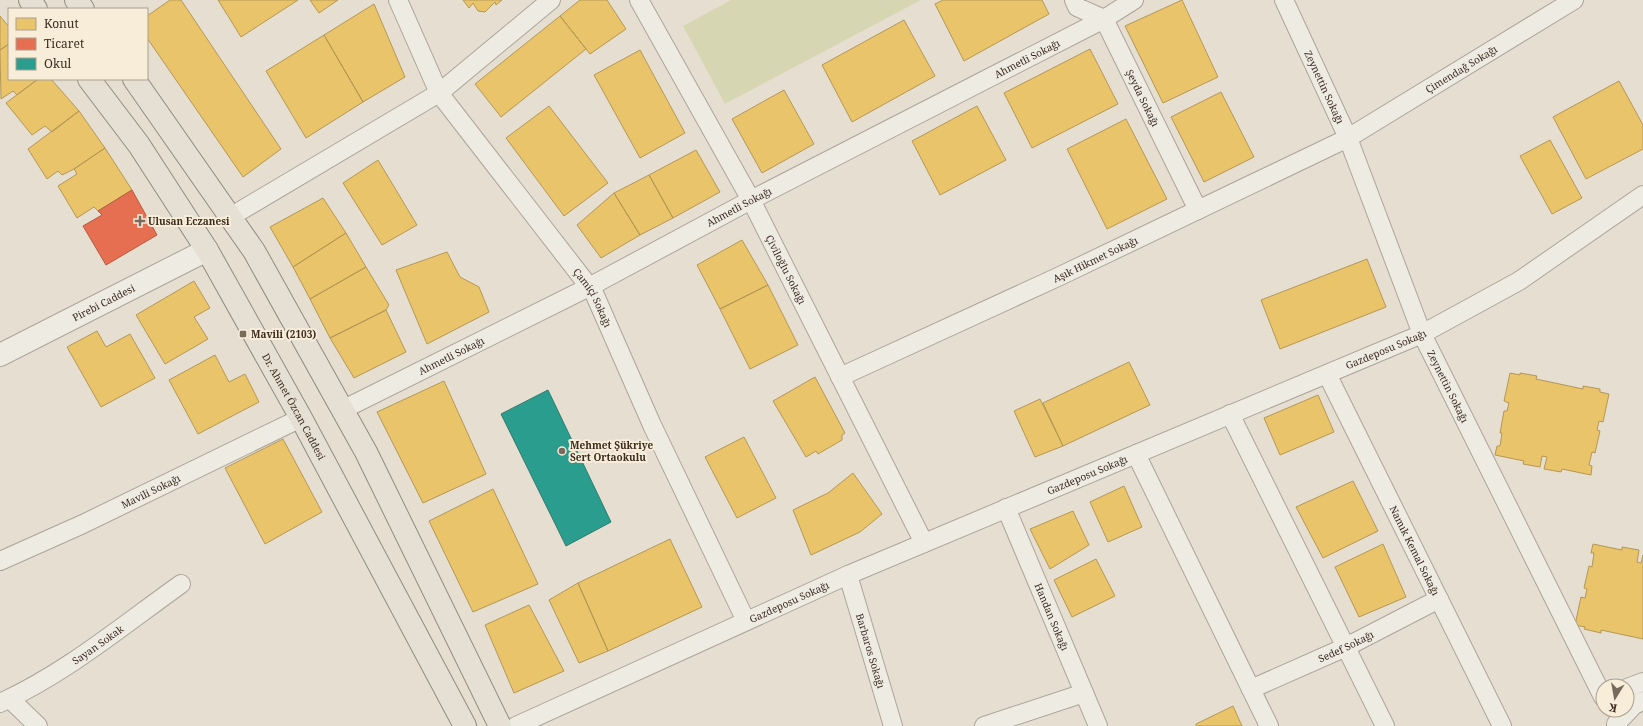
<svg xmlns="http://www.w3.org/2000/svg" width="1643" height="726" font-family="'Noto Serif',serif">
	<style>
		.grass { fill: #d7d6b3 }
		.homes { fill: #e9c46a; stroke: #b59754 }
		.shops { fill: #e76f51; stroke: #b45b42 }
		.schools { fill: #2a9d8f; stroke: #2f7b6e }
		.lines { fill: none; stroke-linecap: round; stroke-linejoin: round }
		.minor-casing { stroke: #aca499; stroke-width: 20 }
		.tertiary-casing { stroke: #aca499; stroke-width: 24 }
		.primary-casing { stroke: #918a80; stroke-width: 24 }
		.minor { stroke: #eeebe3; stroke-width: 18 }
		.tertiary { stroke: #eeebe3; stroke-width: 22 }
		.primary { stroke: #e6e0d4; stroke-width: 22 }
		.poi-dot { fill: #786b5e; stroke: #f7edd8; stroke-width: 1.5 }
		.labels { text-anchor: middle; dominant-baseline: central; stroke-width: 4; stroke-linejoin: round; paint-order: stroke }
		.street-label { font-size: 10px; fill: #3c2d20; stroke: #f7edd8 }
		.poi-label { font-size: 10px; font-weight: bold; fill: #3c2d20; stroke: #f7edd8; text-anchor: start }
	</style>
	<rect width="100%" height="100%" fill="#e6dfd1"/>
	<path class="grass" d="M 731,0 L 921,0 L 725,104 L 683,26 Z"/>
	<path class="homes" d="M 170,0 L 181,0 L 281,149 L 243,177 L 147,38 L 147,16 Z
		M 218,0 L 298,0 L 241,37 Z
		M 310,0 L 338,0 L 319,13 Z
		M 463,0 L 502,0 L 496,5 L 495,2 L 485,12 L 478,11 L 473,3 L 469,8 Z
		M 580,0 L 607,0 L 626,29 L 590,54 L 560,16 Z
		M 943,0 L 1042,0 L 1049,14 L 964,61 L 935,4 Z
		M 1182,0 L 1218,77 L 1163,103 L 1125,26 Z
		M 374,4 L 405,77 L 363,102 L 324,35 Z
		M 0,16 L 9,27 L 9,44 L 0,50 Z
		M 560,16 L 586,49 L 501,117 L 475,84 Z
		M 904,20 L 935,76 L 852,122 L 822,65 Z
		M 324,35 L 363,102 L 306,138 L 266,71 Z
		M 9,44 L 9,79 L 38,79 L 17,95 L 13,91 L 1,99 L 0,50 Z
		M 1090,49 L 1118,104 L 1032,148 L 1004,93 Z
		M 640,50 L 685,133 L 640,158 L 594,75 Z
		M 38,79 L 51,79 L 79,111 L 52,132 L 45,126 L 32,135 L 6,103 Z
		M 1619,81 L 1643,125 L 1643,149 L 1586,179 L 1553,117 Z
		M 784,90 L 814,144 L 762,173 L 732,119 Z
		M 1221,92 L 1254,157 L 1204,182 L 1171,117 Z
		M 549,106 L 608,183 L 564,216 L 506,138 Z
		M 977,106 L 1006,160 L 940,195 L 912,141 Z
		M 79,111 L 105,148 L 74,169 L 62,175 L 58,171 L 47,179 L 28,149 Z
		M 1126,119 L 1167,199 L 1107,229 L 1067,149 Z
		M 1550,140 L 1582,198 L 1552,214 L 1520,156 Z
		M 105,148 L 132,190 L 98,211 L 94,207 L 77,218 L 58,186 L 77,174 L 74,169 Z
		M 696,150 L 720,192 L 673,218 L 649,175 Z
		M 378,160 L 417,225 L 382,245 L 343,183 Z
		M 649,175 L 673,218 L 640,235 L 614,193 Z
		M 614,193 L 640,235 L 601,258 L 577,225 Z
		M 323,198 L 346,233 L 293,267 L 270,227 Z
		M 346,233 L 366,267 L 310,299 L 293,267 Z
		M 742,240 L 768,285 L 720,309 L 697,265 Z
		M 447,252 L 460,277 L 479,287 L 489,312 L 427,344 L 396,270 Z
		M 1367,259 L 1386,307 L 1280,349 L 1261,300 Z
		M 366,267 L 389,305 L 386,310 L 330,338 L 310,299 Z
		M 194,281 L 210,308 L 194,317 L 208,339 L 165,364 L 136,315 Z
		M 768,285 L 798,345 L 750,369 L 720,309 Z
		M 386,310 L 406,352 L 354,378 L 330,338 Z
		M 97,331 L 106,347 L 130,334 L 155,378 L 101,407 L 67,347 Z
		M 215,355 L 229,382 L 245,374 L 259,402 L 198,434 L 169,380 Z
		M 1129,362 L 1150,405 L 1063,446 L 1043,403 Z
		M 1510,373 L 1520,375 L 1520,373 L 1537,376 L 1536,379 L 1583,389 L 1583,386 L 1600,389 L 1600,392 L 1609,394 L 1603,422 L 1599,421 L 1597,430 L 1600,431 L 1595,453 L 1592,452 L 1589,465 L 1592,466 L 1591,475 L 1562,469 L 1561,472 L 1544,469 L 1547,457 L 1542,456 L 1540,467 L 1523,464 L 1524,461 L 1495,455 L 1497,446 L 1500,446 L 1502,433 L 1500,433 L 1504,411 L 1507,411 L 1509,403 L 1504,401 Z
		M 815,377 L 845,433 L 842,435 L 842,440 L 818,454 L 816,451 L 806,457 L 773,401 Z
		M 444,381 L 486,474 L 423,503 L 377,412 Z
		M 1318,395 L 1334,432 L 1280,455 L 1264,418 Z
		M 1040,399 L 1063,446 L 1035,457 L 1014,411 Z
		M 744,437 L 776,498 L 737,518 L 705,457 Z
		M 283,439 L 322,512 L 265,544 L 225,468 Z
		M 853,473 L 882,514 L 860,532 L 811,555 L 793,510 L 828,493 Z
		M 1353,481 L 1378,531 L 1323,558 L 1296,507 Z
		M 1124,486 L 1142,527 L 1108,542 L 1090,502 Z
		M 493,489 L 538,584 L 473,612 L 429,521 Z
		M 1073,511 L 1089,545 L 1050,569 L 1030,529 Z
		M 670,539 L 702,607 L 608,651 L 578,583 Z
		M 1383,544 L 1406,597 L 1359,617 L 1335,567 Z
		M 1593,544 L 1622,550 L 1622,547 L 1639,550 L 1637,562 L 1641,563 L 1643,555 L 1643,639 L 1601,630 L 1601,633 L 1584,629 L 1585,627 L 1575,625 L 1581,597 L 1585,598 L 1587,589 L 1584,588 L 1589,566 L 1592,567 L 1594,553 L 1591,553 Z
		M 1096,559 L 1115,596 L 1072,617 L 1054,580 Z
		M 578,583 L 608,651 L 579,663 L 549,600 Z
		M 529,605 L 564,671 L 514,693 L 485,625 Z
		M 1233,706 L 1242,726 L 1196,726 L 1196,724 Z"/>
	<path class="shops" d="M 132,190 L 157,235 L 106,265 L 83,226 L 102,215 L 98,211 Z"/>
	<path class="schools" d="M 548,390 L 611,522 L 566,546 L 501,414 Z"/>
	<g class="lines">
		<g class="minor-casing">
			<g id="minor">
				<path id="s1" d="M 398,0 L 439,93 L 594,293 L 652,425 L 746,621"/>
				<path id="s2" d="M 639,0 L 751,200 L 924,543"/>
				<path id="s3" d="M 1074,0 L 1077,7 L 1104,19 L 1198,210"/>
				<path id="s4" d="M 1284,0 L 1348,138 L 1422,334 L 1603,697"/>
				<path d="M 230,217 L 439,93 L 551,0"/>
				<path id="s5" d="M 1327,374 L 1502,726"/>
				<path id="s6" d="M 840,377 L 1060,276 L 1348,138 L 1574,0"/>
				<path id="s7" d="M 342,410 L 589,287 L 751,200 L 1104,19 L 1134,0"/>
				<path d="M 1230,414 L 1385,726"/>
				<path d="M 1136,454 L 1269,726"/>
				<path id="s8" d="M 1006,508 L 1098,726"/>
				<path id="s9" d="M 0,561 L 83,524 L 301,418"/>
				<path id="s10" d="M 848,575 L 893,726"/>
				<path d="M 1627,688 L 1643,682"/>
				<path id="s11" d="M 1251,689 L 1346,647 L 1439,599"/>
				<path d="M 10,699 L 38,726"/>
				<path id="s12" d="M 0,703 C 66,673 122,626 181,584"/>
				<path d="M 1616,724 L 1634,705 L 1643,701"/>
				<path id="s13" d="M 516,726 L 848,575 L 1422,334 L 1519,281 L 1643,195"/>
				<path d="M 984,726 L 1084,693"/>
			</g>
		</g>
		<g class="tertiary-casing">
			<g id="tertiary">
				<path id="s14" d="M 0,355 L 207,250"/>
			</g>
		</g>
		<g class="primary-casing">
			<g id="primary">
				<path d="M 30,0 L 36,9"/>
				<path d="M 76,0 L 83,9"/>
				<path id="s15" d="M 89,79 L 139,145 L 207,250 L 301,418 L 465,726"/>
				<path d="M 134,79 L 254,251 L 366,452 L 500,726"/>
			</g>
		</g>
		<use href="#minor" class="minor"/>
		<use href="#tertiary" class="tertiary"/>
		<use href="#primary" class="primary"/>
	</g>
	<g class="poi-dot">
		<path d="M138 215h4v4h4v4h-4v4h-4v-4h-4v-4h4z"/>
		<rect x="239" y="330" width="8" height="8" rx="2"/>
		<circle cx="562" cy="451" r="4"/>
	</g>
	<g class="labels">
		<g class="street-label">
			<text stroke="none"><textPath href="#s7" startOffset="770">Ahmetli Sokağı</textPath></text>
			<text stroke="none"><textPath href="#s6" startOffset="694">Çimendağ Sokağı</textPath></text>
			<text stroke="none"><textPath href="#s4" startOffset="96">Zeynettin Sokağı</textPath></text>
			<text stroke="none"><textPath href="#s3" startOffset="125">Şeyda Sokağı</textPath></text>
			<text stroke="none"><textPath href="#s7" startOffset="446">Ahmetli Sokağı</textPath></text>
			<text stroke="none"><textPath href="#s6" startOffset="281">Aşık Hikmet Sokağı</textPath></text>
			<text stroke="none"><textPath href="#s2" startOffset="307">Çiviloğlu Sokağı</textPath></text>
			<text stroke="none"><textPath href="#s1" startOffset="358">Çamiçi Sokağı</textPath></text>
			<text stroke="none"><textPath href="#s14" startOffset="116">Pirebi Caddesi</textPath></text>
			<text stroke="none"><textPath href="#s13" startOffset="948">Gazdeposu Sokağı</textPath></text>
			<text stroke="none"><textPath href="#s7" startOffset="122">Ahmetli Sokağı</textPath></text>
			<text stroke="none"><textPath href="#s4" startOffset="420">Zeynettin Sokağı</textPath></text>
			<text stroke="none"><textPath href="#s15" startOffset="387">Dr. Ahmet Özcan Caddesi</textPath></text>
			<text stroke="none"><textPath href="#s13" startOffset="624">Gazdeposu Sokağı</textPath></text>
			<text stroke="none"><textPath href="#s9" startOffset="166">Mavili Sokağı</textPath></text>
			<text stroke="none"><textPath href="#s5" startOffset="197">Namık Kemal Sokağı</textPath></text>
			<text stroke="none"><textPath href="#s13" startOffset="300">Gazdeposu Sokağı</textPath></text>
			<text stroke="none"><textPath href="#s8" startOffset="118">Handan Sokağı</textPath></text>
			<text stroke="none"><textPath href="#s12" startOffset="114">Sayan Sokak</textPath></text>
			<text stroke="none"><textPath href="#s11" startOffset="104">Sedef Sokağı</textPath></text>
			<text stroke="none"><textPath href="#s10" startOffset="79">Barbaros Sokağı</textPath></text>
		</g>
		<g class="poi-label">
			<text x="148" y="221">Ulusan Eczanesi</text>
			<text x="251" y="334">Mavili (2103)</text>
			<text x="570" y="445">Mehmet Şükriye<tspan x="570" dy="12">Sert Ortaokulu</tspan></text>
		</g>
	</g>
	<rect x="8" y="8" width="140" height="72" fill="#f7edd8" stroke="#aca08e"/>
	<rect x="16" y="18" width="20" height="12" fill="#e9c46a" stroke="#aca08e"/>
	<text x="44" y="28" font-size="12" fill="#3c2d20">Konut</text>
	<rect x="16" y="38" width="20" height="12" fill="#e76f51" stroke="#aca08e"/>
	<text x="44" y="48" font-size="12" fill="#3c2d20">Ticaret</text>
	<rect x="16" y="58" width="20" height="12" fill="#2a9d8f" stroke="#aca08e"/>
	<text x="44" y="68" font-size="12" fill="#3c2d20">Okul</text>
	<g transform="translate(1615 698) rotate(191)"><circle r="19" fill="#f7edd8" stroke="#aca08e"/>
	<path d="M0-3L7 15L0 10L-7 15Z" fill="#786b5e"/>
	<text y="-6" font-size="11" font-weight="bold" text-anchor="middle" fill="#3c2d20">K</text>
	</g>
</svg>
